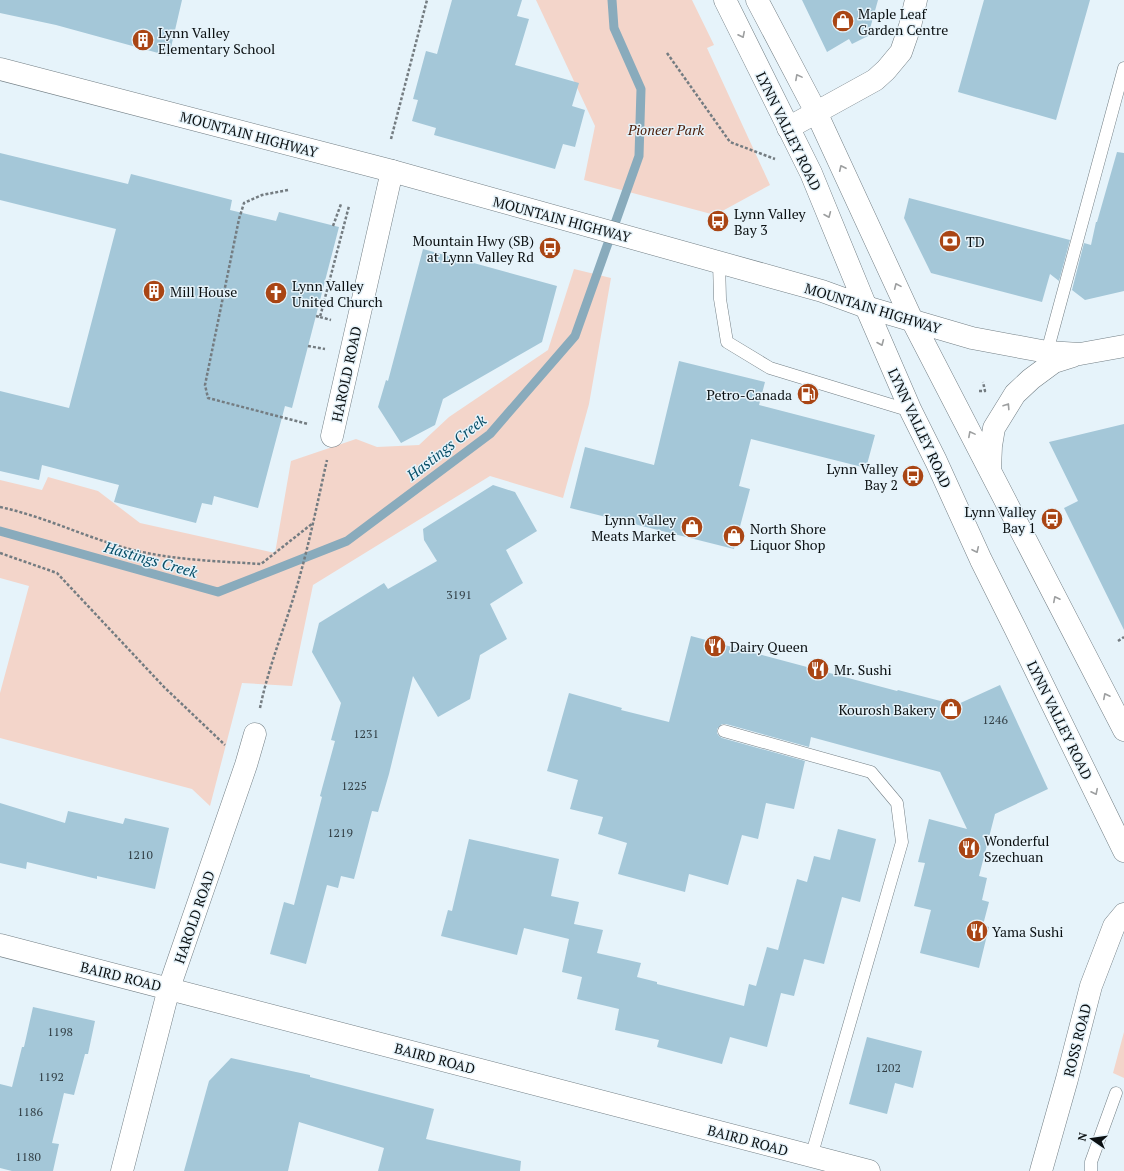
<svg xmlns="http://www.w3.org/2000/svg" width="1124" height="1171" font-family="'PT Serif',serif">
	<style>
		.green { fill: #f3d5ca }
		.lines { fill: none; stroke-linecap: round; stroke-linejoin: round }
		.stream { stroke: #89abbc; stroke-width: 9 }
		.building { fill: #a4c7d8 }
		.service-casing { stroke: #737f85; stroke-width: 13 }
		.minor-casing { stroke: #737f85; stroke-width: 23 }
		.tertiary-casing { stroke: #737f85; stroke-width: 23 }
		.secondary-casing { stroke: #737f85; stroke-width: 23 }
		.path { stroke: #747c81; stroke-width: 2.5; stroke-dasharray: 3 2; stroke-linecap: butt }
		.service { stroke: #fff; stroke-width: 12 }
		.minor { stroke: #fff; stroke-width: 22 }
		.tertiary { stroke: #fff; stroke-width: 22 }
		.secondary { stroke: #fff; stroke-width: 22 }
		.oneway { stroke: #9d9fa0 }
		.labels { text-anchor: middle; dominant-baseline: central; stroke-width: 3; stroke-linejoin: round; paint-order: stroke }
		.number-label { font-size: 12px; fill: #313e44 }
		.poi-label { font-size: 14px; fill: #0b1012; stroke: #e6f3fa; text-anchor: start }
		.park-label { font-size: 14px; font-style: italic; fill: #4d200c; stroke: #e6f3fa }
		.street-label { font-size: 14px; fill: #0b1012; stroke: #e6f3fa }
		.water-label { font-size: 15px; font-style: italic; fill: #084e67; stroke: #e6f3fa }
	</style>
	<rect width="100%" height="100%" fill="#e6f3fa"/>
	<path class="green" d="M 536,0 L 692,0 L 714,45 L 707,48 L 770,185 L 715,215 L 584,180 L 595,126 Z
		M 574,269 L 611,278 L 589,404 L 563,498 L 490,476 L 313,585 L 292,686 L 242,683 L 210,806 L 192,789 L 0,738 L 0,693 L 29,586 L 0,578 L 0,480 L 42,490 L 48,477 L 98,491 L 140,523 L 275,553 L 291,461 L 356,439 L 377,447 L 419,445 L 449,417 L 548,350 Z
		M 1124,1032 L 1124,1078 L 1113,1073 Z"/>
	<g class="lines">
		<path class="stream" d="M 0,531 L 218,592 L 347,541 L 490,434 L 575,336 L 639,156 L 641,89 L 614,28 L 612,0"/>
	</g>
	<path class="building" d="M 0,0 L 182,0 L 169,56 L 56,25 L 0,13 Z
		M 452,0 L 522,0 L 517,16 L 529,19 L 515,65 L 579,83 L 572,106 L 585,110 L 575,147 L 563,144 L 555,169 L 434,135 L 436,128 L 412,121 L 418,100 L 413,99 L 426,51 L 437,54 Z
		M 802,0 L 878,0 L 868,36 L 852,44 L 849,39 L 827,52 Z
		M 984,0 L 1090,0 L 1056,120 L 958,92 Z
		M 1117,152 L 1124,153 L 1124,291 L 1085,300 L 1072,290 L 1084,243 L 1091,245 L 1096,222 L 1097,222 Z
		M 0,153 L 128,184 L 131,174 L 232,200 L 230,210 L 276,221 L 279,212 L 339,227 L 292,408 L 285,406 L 258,508 L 214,496 L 212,505 L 202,503 L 196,523 L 114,502 L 119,485 L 42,465 L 39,480 L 0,471 L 0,391 L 69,408 L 116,229 L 0,200 Z
		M 909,198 L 1070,240 L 1059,281 L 1050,274 L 1042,302 L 931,273 L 904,218 Z
		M 423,249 L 557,286 L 542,342 L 443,399 L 435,425 L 401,443 L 378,407 L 386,380 L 388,381 Z
		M 679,361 L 765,382 L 759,405 L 875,435 L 866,468 L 751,439 L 739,486 L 750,489 L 734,549 L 570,508 L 585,447 L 654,465 Z
		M 1124,424 L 1124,630 L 1064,508 L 1078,501 L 1049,442 Z
		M 493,485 L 515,492 L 537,531 L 506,550 L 523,583 L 490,604 L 507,639 L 480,655 L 470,699 L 438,717 L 413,676 L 389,774 L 378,812 L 372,811 L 354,879 L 341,876 L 338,888 L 327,885 L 306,964 L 270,954 L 284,902 L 294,905 L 322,797 L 320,796 L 335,741 L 331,740 L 341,703 L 312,652 L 319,623 L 384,583 L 388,589 L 437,561 L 424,540 L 423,529 Z
		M 691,636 L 897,691 L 898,690 L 956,705 L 1000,685 L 1048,789 L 995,814 L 979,876 L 987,878 L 982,900 L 989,902 L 983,925 L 989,927 L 979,968 L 920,953 L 931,910 L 914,906 L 925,863 L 918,862 L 929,819 L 967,829 L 940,772 L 811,737 L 809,747 L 726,724 L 722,724 L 717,729 L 717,733 L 719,736 L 722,738 L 805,761 L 794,809 L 766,803 L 758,839 L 742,835 L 728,885 L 689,874 L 685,892 L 618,874 L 627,843 L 598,834 L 603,817 L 570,809 L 578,780 L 547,771 L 569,693 L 622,708 L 621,710 L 669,722 Z
		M 0,803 L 65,823 L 68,811 L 123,824 L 125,818 L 169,828 L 155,889 L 97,876 L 97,879 L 27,862 L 26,869 L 0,863 Z
		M 838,829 L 876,839 L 860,902 L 842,897 L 824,964 L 804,959 L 794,996 L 781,993 L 767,1047 L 730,1037 L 722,1064 L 657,1047 L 659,1040 L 615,1030 L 619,1009 L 577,999 L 582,977 L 562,972 L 569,939 L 524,928 L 517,955 L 441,936 L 448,910 L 452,911 L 469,839 L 559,859 L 551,896 L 579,902 L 574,924 L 603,930 L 597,953 L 641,963 L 637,977 L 657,982 L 657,984 L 744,1006 L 749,984 L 756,986 L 767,947 L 778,950 L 797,879 L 807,882 L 814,856 L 830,860 Z
		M 33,1007 L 95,1021 L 88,1054 L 85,1054 L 74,1095 L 64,1093 L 52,1143 L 59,1144 L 53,1171 L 12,1171 L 0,1168 L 0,1084 L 12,1087 L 22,1047 L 24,1047 Z
		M 867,1037 L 922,1051 L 913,1088 L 895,1083 L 887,1114 L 849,1104 Z
		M 231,1058 L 310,1075 L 310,1077 L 434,1109 L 426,1139 L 521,1161 L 520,1171 L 378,1171 L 384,1148 L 299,1122 L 288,1171 L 184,1171 L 209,1081 Z"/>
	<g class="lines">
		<g class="service-casing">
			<path id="service" d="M 719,262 L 720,299 L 727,342 L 770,368 L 911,411
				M 1047,352 L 1124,68
				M 724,731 L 871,772 L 897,803 L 902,842 L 811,1157
				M 1091,1171 L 1091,1162 L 1116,1093"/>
		</g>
		<g class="minor-casing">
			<path id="minor" d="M 788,128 L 875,80 L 886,70 L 901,52 L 910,26 L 916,0
				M 332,436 L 392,171
				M 0,945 L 869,1171
				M 122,1171 L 169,988 L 246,765 L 255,734
				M 1041,1171 L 1067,1079 L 1091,986 L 1114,926 L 1124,914"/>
		</g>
		<g class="tertiary-casing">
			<path id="tertiary" d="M 725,0 L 811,173 L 866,307
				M 757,0 L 816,112 L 913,322
				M 0,69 L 392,171 L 822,291 L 866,307"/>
		</g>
		<g class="secondary-casing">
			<path id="secondary" d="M 866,307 L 911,411 L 936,461 L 981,560 L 1015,628 L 1124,851
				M 866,307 L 972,338 L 1047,352 L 1080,354 L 1124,346
				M 913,322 L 1124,730
				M 990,469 L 991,446 L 994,428 L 1015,394 L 1031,379 L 1054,362 L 1073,356"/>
		</g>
		<path class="path" d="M 667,53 L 730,142 L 775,159
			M 391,139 L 427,0
			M 288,190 L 262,195 L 244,203 L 239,219 L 205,385 L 208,398 L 308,424
			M 333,226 L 341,204
			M 316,316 L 320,317 L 349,206
			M 320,317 L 331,320
			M 308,346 L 325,349
			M 979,391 L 985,391 L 983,382
			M 0,507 C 42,516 81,535 122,547 C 167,560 215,561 261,564 L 313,523
			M 0,553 L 57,573 L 164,687 L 225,745
			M 1118,641 L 1124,637
			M 260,708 C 269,664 287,622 299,579 C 310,540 318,500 327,460"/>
		<use href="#service" class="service"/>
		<use href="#minor" class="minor"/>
		<use href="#tertiary" class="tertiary"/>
		<use href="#secondary" class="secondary"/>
	</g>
	<defs><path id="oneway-chevron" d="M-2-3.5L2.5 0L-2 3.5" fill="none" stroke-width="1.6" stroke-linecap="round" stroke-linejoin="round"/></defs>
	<g class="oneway">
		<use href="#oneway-chevron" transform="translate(742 35) rotate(64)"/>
		<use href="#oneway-chevron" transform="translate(798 77) rotate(-118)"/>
		<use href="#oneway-chevron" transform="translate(842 168) rotate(-115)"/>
		<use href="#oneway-chevron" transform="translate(828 215) rotate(67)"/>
		<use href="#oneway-chevron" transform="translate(897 286) rotate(-114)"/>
		<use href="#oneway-chevron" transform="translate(881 343) rotate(67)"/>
		<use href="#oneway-chevron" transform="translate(1007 406) rotate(-57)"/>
		<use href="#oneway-chevron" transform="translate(971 434) rotate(-118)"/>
		<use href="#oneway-chevron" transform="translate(976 550) rotate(65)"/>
		<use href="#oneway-chevron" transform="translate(1056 599) rotate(-117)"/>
		<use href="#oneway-chevron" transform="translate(1106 696) rotate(-117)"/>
		<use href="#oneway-chevron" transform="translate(1095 792) rotate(64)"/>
	</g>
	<defs>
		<g id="shop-disc" transform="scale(1.15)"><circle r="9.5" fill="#a94514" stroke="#e6f3fa"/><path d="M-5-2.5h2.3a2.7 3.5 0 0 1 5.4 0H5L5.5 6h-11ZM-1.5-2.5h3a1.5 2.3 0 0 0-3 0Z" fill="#fff"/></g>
		<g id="building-disc" transform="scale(1.15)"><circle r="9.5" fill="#a94514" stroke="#e6f3fa"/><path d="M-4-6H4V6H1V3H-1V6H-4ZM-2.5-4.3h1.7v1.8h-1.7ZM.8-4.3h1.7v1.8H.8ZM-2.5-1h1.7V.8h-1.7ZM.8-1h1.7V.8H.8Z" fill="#fff"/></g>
		<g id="bus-disc" transform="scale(1.15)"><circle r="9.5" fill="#a94514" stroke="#e6f3fa"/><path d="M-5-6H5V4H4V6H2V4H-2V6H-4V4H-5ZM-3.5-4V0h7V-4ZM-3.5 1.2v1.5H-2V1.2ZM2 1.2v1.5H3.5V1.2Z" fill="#fff"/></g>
		<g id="bank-disc" transform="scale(1.15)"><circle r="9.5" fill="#a94514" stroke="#e6f3fa"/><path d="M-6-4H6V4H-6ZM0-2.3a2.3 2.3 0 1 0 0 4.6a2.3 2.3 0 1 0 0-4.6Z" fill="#fff"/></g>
		<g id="church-disc" transform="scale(1.15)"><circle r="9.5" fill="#a94514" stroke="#e6f3fa"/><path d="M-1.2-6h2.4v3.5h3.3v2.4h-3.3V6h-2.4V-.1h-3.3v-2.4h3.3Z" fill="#fff"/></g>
		<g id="fuel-disc" transform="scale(1.15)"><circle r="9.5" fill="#a94514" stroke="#e6f3fa"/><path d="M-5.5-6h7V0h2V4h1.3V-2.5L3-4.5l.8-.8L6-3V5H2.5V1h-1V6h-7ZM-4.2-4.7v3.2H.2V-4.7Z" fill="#fff"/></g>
		<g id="restaurant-disc" transform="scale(1.15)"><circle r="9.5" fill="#a94514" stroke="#e6f3fa"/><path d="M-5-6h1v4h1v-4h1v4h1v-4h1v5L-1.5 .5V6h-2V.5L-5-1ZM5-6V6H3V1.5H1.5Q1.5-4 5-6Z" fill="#fff"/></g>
	</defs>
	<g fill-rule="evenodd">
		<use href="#shop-disc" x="843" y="21"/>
		<use href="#building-disc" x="143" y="40"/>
		<use href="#bus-disc" x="718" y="221"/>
		<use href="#bank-disc" x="950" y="241"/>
		<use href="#bus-disc" x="550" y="248"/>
		<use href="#building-disc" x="154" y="291"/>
		<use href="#church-disc" x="276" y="293"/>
		<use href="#fuel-disc" x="808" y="394"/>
		<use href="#bus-disc" x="913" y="476"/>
		<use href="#bus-disc" x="1052" y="519"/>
		<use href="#shop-disc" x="692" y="527"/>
		<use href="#shop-disc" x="734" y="536"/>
		<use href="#restaurant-disc" x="715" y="646"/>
		<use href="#restaurant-disc" x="818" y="669"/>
		<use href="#shop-disc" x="951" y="709"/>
		<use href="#restaurant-disc" x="969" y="848"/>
		<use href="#restaurant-disc" x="977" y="931"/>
	</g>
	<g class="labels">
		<g class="number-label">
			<text x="459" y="594">3191</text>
			<text x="995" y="719">1246</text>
			<text x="366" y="733">1231</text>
			<text x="354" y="785">1225</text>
			<text x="340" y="832">1219</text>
			<text x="140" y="854">1210</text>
			<text x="60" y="1031">1198</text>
			<text x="888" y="1067">1202</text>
			<text x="51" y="1076">1192</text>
			<text x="30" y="1111">1186</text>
			<text x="28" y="1156">1180</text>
		</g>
		<g class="poi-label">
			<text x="858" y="13">Maple Leaf<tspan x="858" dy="16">Garden Centre</tspan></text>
			<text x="158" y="32">Lynn Valley<tspan x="158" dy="16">Elementary School</tspan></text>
			<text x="734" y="213">Lynn Valley<tspan x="734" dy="16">Bay 3</tspan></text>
			<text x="534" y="240" text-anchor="end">Mountain Hwy (SB)<tspan x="534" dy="16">at Lynn Valley Rd</tspan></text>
			<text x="966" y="241">TD</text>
			<text x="292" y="285">Lynn Valley<tspan x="292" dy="16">United Church</tspan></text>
			<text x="170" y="291">Mill House</text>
			<text x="792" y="394" text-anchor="end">Petro-Canada</text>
			<text x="898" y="468" text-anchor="end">Lynn Valley<tspan x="898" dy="16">Bay 2</tspan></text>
			<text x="1036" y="511" text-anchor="end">Lynn Valley<tspan x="1036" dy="16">Bay 1</tspan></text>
			<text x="676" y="519" text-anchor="end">Lynn Valley<tspan x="676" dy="16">Meats Market</tspan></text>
			<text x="750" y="528">North Shore<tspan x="750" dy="16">Liquor Shop</tspan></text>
			<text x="730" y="646">Dairy Queen</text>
			<text x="834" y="669">Mr. Sushi</text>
			<text x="936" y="709" text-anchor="end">Kourosh Bakery</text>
			<text x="984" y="840">Wonderful<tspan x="984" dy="16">Szechuan</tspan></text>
			<text x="992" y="931">Yama Sushi</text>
		</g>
		<g class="park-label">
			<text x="666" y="129">Pioneer Park</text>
		</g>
		<g class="street-label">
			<text transform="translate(789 131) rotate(64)">LYNN VALLEY ROAD</text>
			<text transform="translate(249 134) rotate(15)">MOUNTAIN HIGHWAY</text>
			<text transform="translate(562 219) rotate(15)">MOUNTAIN HIGHWAY</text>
			<text transform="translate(873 308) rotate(17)">MOUNTAIN HIGHWAY</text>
			<text transform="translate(346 374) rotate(-78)">HAROLD ROAD</text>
			<text transform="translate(920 428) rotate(65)">LYNN VALLEY ROAD</text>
			<text transform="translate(1060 720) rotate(64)">LYNN VALLEY ROAD</text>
			<text transform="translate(194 917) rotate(-71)">HAROLD ROAD</text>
			<text transform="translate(121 976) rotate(14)">BAIRD ROAD</text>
			<text transform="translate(1077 1040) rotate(-76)">ROSS ROAD</text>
			<text transform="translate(435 1058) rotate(15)">BAIRD ROAD</text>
			<text transform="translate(748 1140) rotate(15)">BAIRD ROAD</text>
		</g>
		<g class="water-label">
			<text transform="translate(446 447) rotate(-38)">Hastings Creek</text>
			<text transform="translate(151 559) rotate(16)">Hastings Creek</text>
		</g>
	</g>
	<g transform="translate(1092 1139) rotate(283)" stroke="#e6f3fa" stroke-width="3" paint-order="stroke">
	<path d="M0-3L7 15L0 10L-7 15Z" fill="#0b1012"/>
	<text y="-6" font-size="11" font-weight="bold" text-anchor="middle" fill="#0b1012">N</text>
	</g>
</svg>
